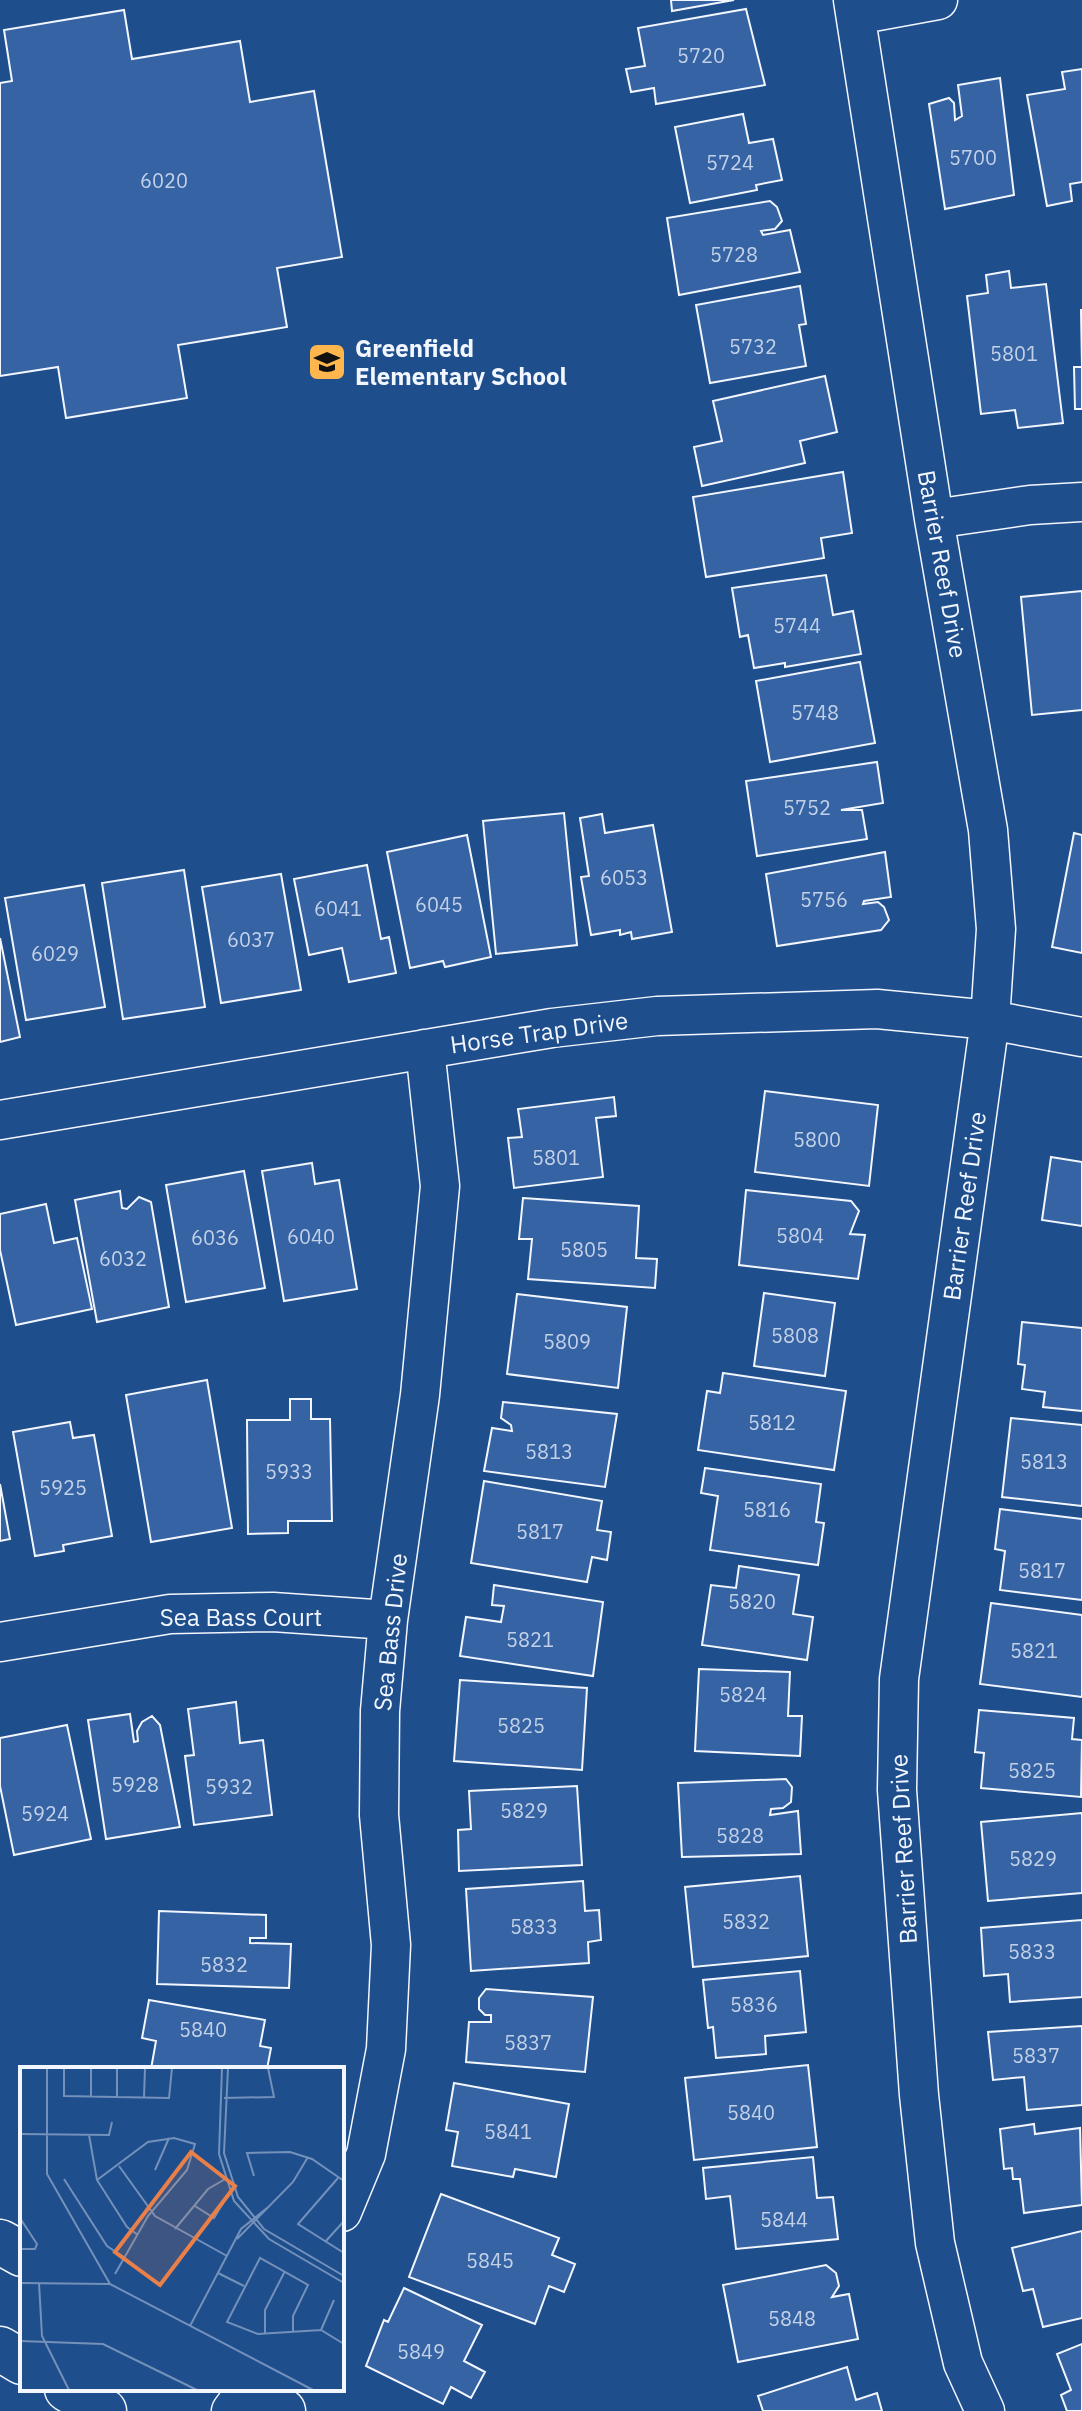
<svg xmlns="http://www.w3.org/2000/svg" width="1082" height="2411" font-family="'IBM Plex Sans',sans-serif">
	<style>
		.building { fill: #3563a3; stroke: #f2f6ff; stroke-width: 2 }
		.lines { fill: none; stroke-linecap: round; stroke-linejoin: round }
		.street-casing { stroke: #f2f6ff; stroke-width: 41 }
		.secondary-casing { stroke: #f2f6ff; stroke-width: 47 }
		.street { stroke: #1f4e8c; stroke-width: 38 }
		.secondary { stroke: #1f4e8c; stroke-width: 44 }
		.labels { text-anchor: middle; dominant-baseline: central; stroke-width: 6; stroke-linejoin: round; paint-order: stroke }
		.number-label { font-size: 20px; fill: #c3d1e8 }
		.poi-label { font-size: 24px; font-weight: bold; fill: #f2f6ff; stroke: #1f4e8c; text-anchor: start }
		.street-label { font-size: 24px; fill: #f2f6ff; stroke: #1f4e8c }
		.inset-road { fill: none; stroke: #7391ba; stroke-width: 2 }
		.view { fill: #ea8049; fill-opacity: 0.15; stroke: #ea8049; stroke-width: 4 }
		.inset-edge { fill: none; stroke: #f2f6ff; stroke-width: 4 }
	</style>
	<rect width="100%" height="100%" fill="#1f4e8c"/>
	<path class="building" d="M 671,0 L 734,0 L 672,11 Z
		M 746,9 L 765,85 L 656,104 L 654,88 L 631,92 L 626,69 L 645,66 L 638,28 Z
		M 124,10 L 132,59 L 240,41 L 250,102 L 314,91 L 342,257 L 277,268 L 287,327 L 178,345 L 187,398 L 66,418 L 58,367 L 0,376 L 0,83 L 12,81 L 4,30 Z
		M 1082,69 L 1082,182 L 1070,184 L 1072,201 L 1047,206 L 1027,95 L 1065,89 L 1062,72 Z
		M 1000,78 L 1014,195 L 945,209 L 929,104 L 949,98 L 954,103 L 955,120 L 962,116 L 958,85 Z
		M 743,114 L 749,143 L 773,139 L 782,180 L 756,185 L 757,190 L 690,203 L 675,127 Z
		M 770,201 L 777,207 L 782,221 L 775,229 L 761,231 L 763,235 L 790,230 L 800,272 L 679,295 L 667,218 Z
		M 1009,271 L 1011,288 L 1046,284 L 1063,423 L 1018,428 L 1015,410 L 981,414 L 967,296 L 988,293 L 986,275 Z
		M 800,286 L 806,324 L 799,325 L 806,366 L 710,383 L 696,305 Z
		M 1081,310 L 1082,310 L 1082,409 L 1075,409 L 1074,367 L 1082,367 Z
		M 825,376 L 837,432 L 800,441 L 805,463 L 702,486 L 694,447 L 722,441 L 713,401 Z
		M 843,472 L 852,533 L 821,538 L 824,558 L 706,577 L 693,497 Z
		M 826,575 L 833,615 L 853,611 L 861,654 L 785,667 L 785,663 L 754,668 L 748,635 L 740,637 L 732,588 Z
		M 1082,591 L 1082,710 L 1032,715 L 1021,597 Z
		M 860,662 L 875,743 L 770,762 L 756,681 Z
		M 877,762 L 883,803 L 841,810 L 862,810 L 867,839 L 757,856 L 746,781 Z
		M 564,813 L 577,945 L 496,954 L 483,821 Z
		M 602,814 L 605,833 L 653,825 L 672,932 L 632,939 L 631,932 L 620,935 L 620,930 L 591,935 L 581,877 L 589,876 L 580,818 Z
		M 1074,833 L 1082,835 L 1082,953 L 1052,947 Z
		M 467,835 L 491,957 L 445,967 L 443,961 L 410,968 L 387,852 Z
		M 885,852 L 891,897 L 864,901 L 863,904 L 878,902 L 884,907 L 889,920 L 881,930 L 777,946 L 766,874 Z
		M 367,865 L 381,939 L 389,937 L 396,973 L 349,982 L 342,948 L 309,955 L 294,879 Z
		M 184,870 L 205,1007 L 123,1019 L 102,883 Z
		M 281,874 L 301,990 L 221,1003 L 202,887 Z
		M 84,885 L 105,1007 L 26,1020 L 5,898 Z
		M 0,938 L 20,1037 L 0,1042 Z
		M 765,1091 L 878,1105 L 869,1186 L 755,1172 Z
		M 614,1097 L 616,1116 L 596,1118 L 603,1177 L 514,1188 L 508,1138 L 522,1137 L 518,1109 Z
		M 1051,1157 L 1082,1162 L 1082,1226 L 1042,1220 Z
		M 312,1163 L 315,1184 L 339,1180 L 357,1289 L 284,1301 L 262,1171 Z
		M 244,1171 L 265,1288 L 186,1302 L 166,1185 Z
		M 746,1190 L 851,1201 L 859,1211 L 850,1234 L 865,1235 L 858,1279 L 739,1265 Z
		M 120,1191 L 122,1208 L 127,1209 L 139,1197 L 151,1202 L 169,1307 L 97,1322 L 75,1200 Z
		M 523,1198 L 639,1206 L 636,1258 L 657,1259 L 655,1288 L 528,1279 L 532,1239 L 519,1239 Z
		M 46,1204 L 54,1243 L 77,1238 L 92,1309 L 16,1325 L 0,1250 L 0,1214 Z
		M 764,1293 L 835,1303 L 825,1376 L 754,1366 Z
		M 517,1294 L 627,1307 L 618,1388 L 507,1374 Z
		M 1022,1322 L 1082,1328 L 1082,1411 L 1043,1407 L 1045,1392 L 1022,1389 L 1025,1365 L 1018,1364 Z
		M 723,1373 L 846,1391 L 834,1470 L 698,1450 L 707,1391 L 720,1393 Z
		M 207,1380 L 232,1528 L 151,1542 L 126,1395 Z
		M 290,1399 L 311,1399 L 311,1419 L 330,1419 L 332,1521 L 288,1521 L 288,1533 L 248,1534 L 247,1420 L 290,1420 Z
		M 503,1402 L 617,1414 L 605,1487 L 484,1471 L 492,1428 L 512,1431 L 511,1425 L 501,1418 Z
		M 1011,1418 L 1082,1425 L 1082,1506 L 1002,1497 Z
		M 70,1422 L 73,1438 L 94,1435 L 112,1536 L 63,1545 L 64,1551 L 35,1556 L 13,1432 Z
		M 705,1468 L 821,1484 L 816,1522 L 824,1523 L 818,1565 L 710,1550 L 718,1496 L 701,1493 Z
		M 484,1481 L 602,1501 L 597,1530 L 611,1532 L 607,1560 L 592,1557 L 587,1582 L 471,1563 Z
		M 0,1484 L 10,1539 L 0,1541 Z
		M 1000,1509 L 1082,1519 L 1082,1600 L 1000,1590 L 1005,1551 L 995,1549 Z
		M 739,1566 L 799,1575 L 793,1614 L 813,1617 L 807,1660 L 702,1645 L 711,1585 L 736,1588 Z
		M 494,1585 L 603,1602 L 593,1676 L 460,1656 L 466,1617 L 501,1622 L 504,1606 L 492,1605 Z
		M 991,1603 L 1082,1615 L 1082,1697 L 980,1684 Z
		M 699,1669 L 790,1672 L 788,1716 L 802,1716 L 800,1756 L 695,1751 Z
		M 460,1680 L 587,1688 L 582,1770 L 454,1761 Z
		M 236,1702 L 240,1743 L 263,1740 L 272,1815 L 194,1825 L 185,1756 L 194,1755 L 188,1709 Z
		M 979,1710 L 1074,1718 L 1072,1739 L 1082,1740 L 1081,1797 L 981,1788 L 984,1753 L 975,1752 Z
		M 130,1714 L 134,1742 L 138,1741 L 137,1731 L 142,1722 L 152,1716 L 160,1725 L 180,1827 L 106,1839 L 88,1720 Z
		M 67,1725 L 91,1839 L 14,1855 L 0,1786 L 0,1738 Z
		M 786,1779 L 792,1787 L 791,1802 L 783,1808 L 771,1809 L 770,1815 L 798,1811 L 801,1854 L 682,1857 L 678,1783 Z
		M 577,1786 L 582,1865 L 459,1871 L 458,1830 L 471,1829 L 469,1791 Z
		M 1082,1813 L 1082,1893 L 988,1901 L 981,1822 Z
		M 800,1876 L 808,1956 L 693,1967 L 685,1887 Z
		M 583,1881 L 585,1911 L 599,1910 L 601,1940 L 588,1942 L 589,1963 L 471,1971 L 466,1889 Z
		M 159,1911 L 266,1915 L 266,1938 L 250,1938 L 250,1943 L 291,1944 L 289,1988 L 157,1984 Z
		M 1082,1920 L 1082,1997 L 1010,2002 L 1008,1974 L 984,1976 L 981,1928 Z
		M 800,1971 L 806,2032 L 765,2036 L 766,2054 L 716,2058 L 713,2027 L 708,2028 L 703,1980 Z
		M 486,1989 L 593,1997 L 585,2072 L 466,2062 L 469,2022 L 491,2022 L 491,2015 L 485,2015 L 479,2009 L 479,1998 Z
		M 149,2000 L 265,2020 L 260,2046 L 271,2048 L 267,2069 L 151,2069 L 156,2041 L 142,2038 Z
		M 1082,2026 L 1082,2105 L 1027,2110 L 1024,2077 L 993,2080 L 988,2032 Z
		M 808,2065 L 817,2147 L 694,2160 L 685,2078 Z
		M 454,2083 L 569,2104 L 556,2177 L 515,2169 L 513,2177 L 452,2166 L 458,2132 L 446,2130 Z
		M 1034,2124 L 1035,2134 L 1080,2128 L 1082,2205 L 1024,2213 L 1020,2179 L 1013,2179 L 1012,2168 L 1004,2169 L 1000,2129 Z
		M 813,2157 L 817,2198 L 833,2197 L 838,2239 L 736,2249 L 730,2196 L 706,2199 L 703,2168 Z
		M 441,2194 L 559,2238 L 552,2255 L 575,2264 L 564,2292 L 549,2286 L 535,2324 L 409,2277 Z
		M 1082,2231 L 1082,2318 L 1043,2327 L 1033,2289 L 1023,2291 L 1012,2248 Z
		M 826,2265 L 836,2273 L 839,2286 L 832,2297 L 849,2294 L 858,2339 L 738,2362 L 723,2285 Z
		M 404,2288 L 482,2325 L 464,2361 L 485,2372 L 471,2398 L 451,2387 L 443,2404 L 366,2366 L 384,2320 L 388,2322 Z
		M 1082,2344 L 1082,2411 L 1067,2411 L 1061,2395 L 1071,2390 L 1057,2354 Z
		M 847,2367 L 856,2400 L 877,2393 L 882,2411 L 763,2411 L 758,2396 Z"/>
	<g class="lines">
		<g class="street-casing">
			<path id="street" d="M 853,0 L 934,519 L 988,830 L 996,929 L 990,1020 L 899,1679 L 897,1790 L 919,2095 L 935,2243 L 963,2363 L 985,2411
				M 856,15 L 938,0
				M 934,519 L 1030,505 L 1082,502
				M 0,1120 L 552,1028 L 657,1016 L 877,1009 L 990,1020 L 1082,1037
				M 0,1642 L 170,1614 L 273,1612 L 388,1620
				M 342,2212 L 366,2154 L 386,2049 L 391,1945 L 379,1815 L 380,1711 L 388,1620 L 420,1395 L 440,1186 L 425,1049
				M 231,2411 L 247,2389"/>
		</g>
		<g class="secondary-casing">
			<path id="secondary" d="M 0,2242 L 22,2254
				M 0,2349 L 22,2362
				M 67,2389 L 104,2411
				M 253,2389 L 283,2411"/>
		</g>
		<use href="#street" class="street"/>
		<use href="#secondary" class="secondary"/>
	</g>
	<defs>
		<g id="school-square" transform="scale(2)"><rect x="-9" y="-9" width="18" height="18" rx="4" fill="#ffb74d" stroke="#1f4e8c"/><path d="M0-5L7-2L0 1L-7-2ZM-4 1L0 2.5L4 1V4Q0 6-4 4Z" fill="#111"/></g>
	</defs>
	<g fill-rule="evenodd">
		<use href="#school-square" x="327" y="362"/>
	</g>
	<g class="labels">
		<g class="number-label">
			<text x="701" y="55">5720</text>
			<text x="973" y="157">5700</text>
			<text x="730" y="162">5724</text>
			<text x="164" y="180">6020</text>
			<text x="734" y="254">5728</text>
			<text x="753" y="346">5732</text>
			<text x="1014" y="353">5801</text>
			<text x="797" y="625">5744</text>
			<text x="815" y="712">5748</text>
			<text x="807" y="807">5752</text>
			<text x="624" y="877">6053</text>
			<text x="824" y="899">5756</text>
			<text x="439" y="904">6045</text>
			<text x="338" y="908">6041</text>
			<text x="251" y="939">6037</text>
			<text x="55" y="953">6029</text>
			<text x="817" y="1139">5800</text>
			<text x="556" y="1157">5801</text>
			<text x="800" y="1235">5804</text>
			<text x="311" y="1236">6040</text>
			<text x="215" y="1237">6036</text>
			<text x="584" y="1249">5805</text>
			<text x="123" y="1258">6032</text>
			<text x="795" y="1335">5808</text>
			<text x="567" y="1341">5809</text>
			<text x="772" y="1422">5812</text>
			<text x="549" y="1451">5813</text>
			<text x="1044" y="1461">5813</text>
			<text x="289" y="1471">5933</text>
			<text x="63" y="1487">5925</text>
			<text x="767" y="1509">5816</text>
			<text x="540" y="1531">5817</text>
			<text x="1042" y="1570">5817</text>
			<text x="752" y="1601">5820</text>
			<text x="530" y="1639">5821</text>
			<text x="1034" y="1650">5821</text>
			<text x="743" y="1694">5824</text>
			<text x="521" y="1725">5825</text>
			<text x="1032" y="1770">5825</text>
			<text x="135" y="1784">5928</text>
			<text x="229" y="1786">5932</text>
			<text x="524" y="1810">5829</text>
			<text x="45" y="1813">5924</text>
			<text x="740" y="1835">5828</text>
			<text x="1033" y="1858">5829</text>
			<text x="746" y="1921">5832</text>
			<text x="534" y="1926">5833</text>
			<text x="1032" y="1951">5833</text>
			<text x="224" y="1964">5832</text>
			<text x="754" y="2004">5836</text>
			<text x="203" y="2029">5840</text>
			<text x="528" y="2042">5837</text>
			<text x="1036" y="2055">5837</text>
			<text x="751" y="2112">5840</text>
			<text x="508" y="2131">5841</text>
			<text x="784" y="2219">5844</text>
			<text x="490" y="2260">5845</text>
			<text x="792" y="2318">5848</text>
			<text x="421" y="2351">5849</text>
		</g>
		<g class="poi-label">
			<text x="355" y="348">Greenfield<tspan x="355" dy="28">Elementary School</tspan></text>
		</g>
		<g class="street-label">
			<text transform="translate(943 564) rotate(80)">Barrier Reef Drive</text>
			<text transform="translate(539 1032) rotate(-8)">Horse Trap Drive</text>
			<text transform="translate(964 1206) rotate(-82)">Barrier Reef Drive</text>
			<text x="241" y="1617">Sea Bass Court</text>
			<text transform="translate(390 1632) rotate(-84)">Sea Bass Drive</text>
			<text transform="translate(903 1849) rotate(-93)">Barrier Reef Drive</text>
		</g>
	</g>
	<g transform="translate(20 2067)">
		<rect width="324" height="324" fill="#1f4e8c"/>
		<path class="inset-road" d="M 27,1 L 27,107 L 90,217M 44,1 L 44,29 L 149,31 L 152,1M 152,1 L 182,1M 202,1 L 199,87 L 214,134 L 249,172 L 324,216M 208,1 L 204,86 L 218,130 L 244,162 L 324,209M 219,1 L 244,1M 71,29 L 71,1M 97,30 L 97,1M 124,30 L 125,1M 204,31 L 254,30 L 248,1M 0,67 L 89,68 L 92,55M 69,68 L 77,113 L 107,160 L 118,168M 99,99 L 135,149 L 207,189M 135,103 L 149,71M 234,109 L 227,86 L 270,85 L 292,92 L 324,114M 318,111 L 278,157 L 324,186M 44,112 L 87,179 L 105,191M 77,113 L 128,75 L 154,71 L 175,77 L 167,103 L 128,149 L 95,207M 175,139 L 194,151 L 203,136M 0,151 L 17,177 L 15,182 L 0,182M 155,162 L 188,122 L 207,111M 217,172 L 273,115 L 288,90M 305,175 L 324,154M 198,206 L 224,219M 0,216 L 90,217 L 293,323M 19,216 L 22,269 L 49,323M 170,259 L 221,162 L 247,141M 301,263 L 314,233M 273,264 L 273,249 L 288,218 L 240,191 L 207,255 L 238,267 L 301,263 L 324,277M 245,267 L 245,243 L 265,204M 0,274 L 83,277 L 177,323"/>
		<path class="view" d="M 171,85 L 215,119 L 140,218 L 95,185 Z"/>
		<rect width="324" height="324" class="inset-edge"/>
	</g>
</svg>
